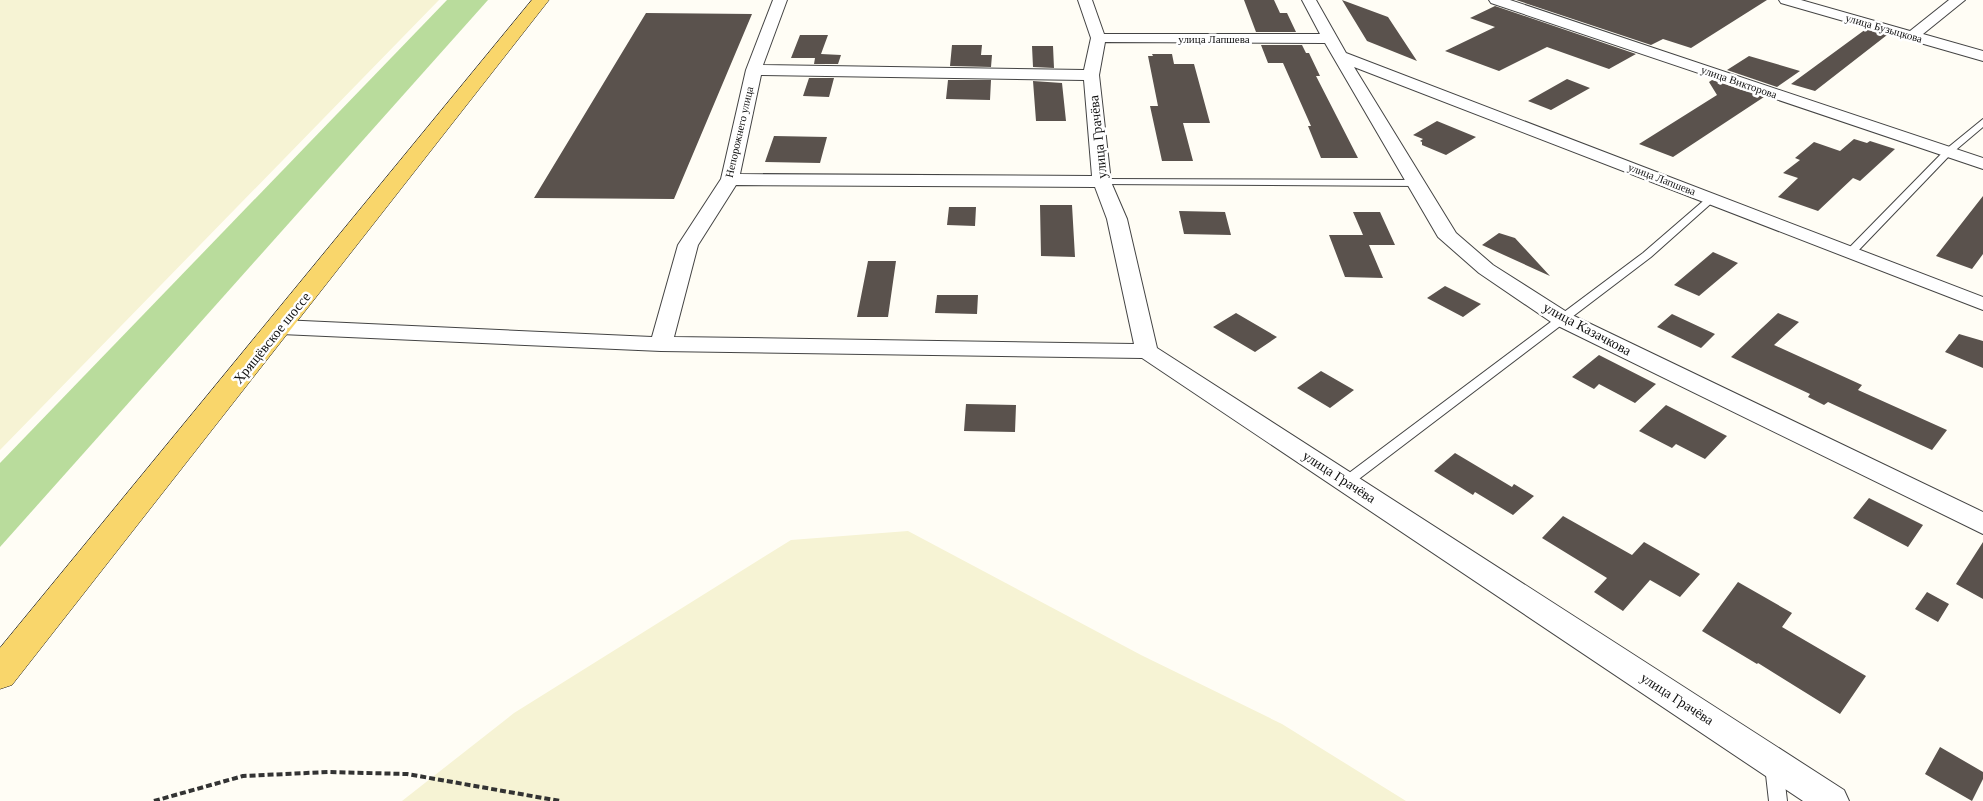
<svg xmlns="http://www.w3.org/2000/svg" width="1983" height="801" font-family="'Times New Roman',serif">
	<style>
		.farmland { fill: #f6f3d4 }
		.forest { fill: #b9dc9c }
		.building { fill: #5a524d }
		.lines { fill: none; stroke-linecap: round; stroke-linejoin: round }
		.lane-casing { stroke: #444; stroke-width: 2 }
		.street-casing { stroke: #444; stroke-width: 2 }
		.primary-casing { stroke: #222; stroke-width: 1 }
		.path { stroke: #333; stroke-width: 4; stroke-dasharray: 6 3; stroke-linecap: butt }
		.lane { fill: #fff; fill-rule: evenodd }
		.street { fill: #fff; fill-rule: evenodd }
		.primary { fill: #f9d66b; fill-rule: evenodd }
		.labels { text-anchor: middle; dominant-baseline: central; stroke-width: 5; stroke-linejoin: round; paint-order: stroke }
		.far-street-label { font-size: 11px; fill: #111; stroke: #fff }
		.street-label { font-size: 14px; fill: #111; stroke: #fff }
	</style>
	<rect width="100%" height="100%" fill="#fffdf5"/>
	<path class="farmland" d="M 0,0 L 439,0 L 0,450 Z
		M 908,531 L 1141,655 L 1282,724 L 1406,801 L 402,801 L 514,713 L 791,540 Z"/>
	<path class="forest" d="M 447,0 L 488,0 L 0,547 L 0,463 Z"/>
	<path class="building" d="M 1244,0 L 1274,0 L 1280,13 L 1287,13 L 1296,32 L 1256,32 Z
		M 1342,0 L 1388,17 L 1417,61 L 1367,41 Z
		M 1516,0 L 1767,0 L 1691,48 L 1663,39 L 1651,45 Z
		M 1495,6 L 1636,54 L 1609,69 L 1547,47 L 1499,71 L 1445,51 L 1495,27 L 1470,18 Z
		M 646,13 L 752,14 L 674,199 L 534,198 Z
		M 1866,29 L 1887,35 L 1815,91 L 1791,84 Z
		M 800,35 L 828,35 L 821,54 L 841,55 L 838,64 L 814,64 L 815,58 L 791,58 Z
		M 952,45 L 982,45 L 981,55 L 992,55 L 991,67 L 950,66 Z
		M 1261,45 L 1302,45 L 1306,53 L 1309,53 L 1320,76 L 1316,76 L 1358,158 L 1321,158 L 1308,126 L 1311,126 L 1283,63 L 1268,63 Z
		M 1032,46 L 1053,46 L 1054,68 L 1033,67 Z
		M 1152,54 L 1172,54 L 1174,64 L 1194,64 L 1210,123 L 1183,123 L 1193,161 L 1162,161 L 1150,106 L 1158,106 L 1148,56 L 1153,56 Z
		M 1749,56 L 1800,71 L 1777,87 L 1727,70 Z
		M 809,78 L 834,78 L 829,97 L 803,96 Z
		M 1567,79 L 1590,88 L 1551,110 L 1528,101 Z
		M 948,80 L 991,80 L 990,100 L 946,99 Z
		M 1712,80 L 1764,97 L 1673,157 L 1639,144 L 1717,95 L 1709,82 Z
		M 1033,81 L 1062,83 L 1066,121 L 1036,121 Z
		M 1437,121 L 1476,137 L 1446,155 L 1422,145 L 1422,142 L 1420,141 L 1423,139 L 1413,135 Z
		M 774,136 L 827,137 L 820,163 L 765,162 Z
		M 1854,139 L 1867,143 L 1870,141 L 1895,149 L 1860,181 L 1853,178 L 1818,211 L 1778,197 L 1798,178 L 1783,173 L 1800,160 L 1795,158 L 1814,142 L 1840,151 Z
		M 1983,196 L 1983,254 L 1972,269 L 1936,256 Z
		M 1040,205 L 1072,205 L 1075,257 L 1041,256 Z
		M 949,207 L 976,207 L 975,226 L 947,225 Z
		M 1179,211 L 1225,212 L 1231,235 L 1184,234 Z
		M 1353,212 L 1380,212 L 1395,245 L 1369,245 L 1383,278 L 1345,277 L 1329,235 L 1363,235 Z
		M 1499,233 L 1515,238 L 1550,276 L 1482,245 Z
		M 1713,252 L 1738,263 L 1699,296 L 1674,285 Z
		M 868,261 L 896,261 L 888,317 L 857,317 Z
		M 1445,286 L 1481,304 L 1463,317 L 1427,298 Z
		M 937,295 L 978,295 L 977,314 L 935,313 Z
		M 1236,313 L 1277,337 L 1255,352 L 1213,327 Z
		M 1778,313 L 1799,322 L 1774,345 L 1862,385 L 1858,390 L 1947,430 L 1932,450 L 1828,402 L 1824,405 L 1808,397 L 1810,394 L 1731,357 Z
		M 1672,314 L 1715,334 L 1701,348 L 1657,327 Z
		M 1959,334 L 1983,341 L 1983,368 L 1945,352 Z
		M 1599,355 L 1656,384 L 1635,403 L 1599,384 L 1594,389 L 1572,377 Z
		M 1321,371 L 1354,390 L 1330,408 L 1297,388 Z
		M 966,404 L 1016,405 L 1015,432 L 964,431 Z
		M 1666,405 L 1727,436 L 1705,459 L 1676,444 L 1672,448 L 1639,431 Z
		M 1455,453 L 1512,487 L 1514,484 L 1534,496 L 1513,515 L 1475,492 L 1473,495 L 1434,471 Z
		M 1869,498 L 1923,525 L 1908,547 L 1853,518 Z
		M 1563,516 L 1632,555 L 1644,542 L 1700,574 L 1680,597 L 1650,580 L 1623,611 L 1594,592 L 1607,578 L 1542,538 Z
		M 1983,542 L 1983,599 L 1956,584 Z
		M 1738,582 L 1792,613 L 1782,627 L 1866,676 L 1840,714 L 1758,663 L 1757,664 L 1702,631 Z
		M 1927,592 L 1949,604 L 1938,622 L 1915,609 Z
		M 1940,747 L 1983,772 L 1983,779 L 1972,801 L 1925,774 Z"/>
	<g class="lines">
		<g class="lane-casing">
			<path id="lane" d="M 1983,119 L 1983,127 L 1951,154 L 1855,254 L 1847,254 L 1847,250 L 1945,150 Z
				M 1102,179 L 1417,180 L 1422,183 L 1417,186 L 1099,184 L 1097,182 Z
				M 1712,195 L 1715,196 L 1715,200 L 1651,257 L 1351,485 L 1341,485 L 1339,482 L 1341,479 L 1643,253 L 1709,196 Z
				M 1774,758 L 1780,760 L 1783,766 L 1787,801 L 1769,801 L 1765,766 L 1768,760 Z"/>
		</g>
		<g class="street-casing">
			<path id="street" d="M 773,0 L 787,0 L 763,65 L 1084,70 L 1091,38 L 1078,0 L 1092,0 L 1104,34 L 1320,34 L 1302,0 L 1316,0 L 1346,53 L 1983,297 L 1983,310 L 1354,67 L 1456,233 L 1493,265 L 1570,314 L 1983,512 L 1983,534 L 1554,324 L 1479,273 L 1438,237 L 1325,43 L 1105,42 L 1099,75 L 1111,182 L 1127,219 L 1157,348 L 1844,790 L 1849,801 L 1803,801 L 1142,358 L 661,351 L 281,334 L 273,332 L 270,327 L 273,322 L 281,320 L 652,337 L 678,245 L 721,179 L 746,70 ZM 761,75 L 1084,80 L 1092,176 L 740,174 ZM 736,185 L 1095,187 L 1107,219 L 1134,344 L 674,337 L 698,245 Z
				M 1489,0 L 1510,0 L 1983,158 L 1983,169 L 1491,3 Z
				M 1779,0 L 1801,0 L 1910,31 L 1949,0 L 1965,0 L 1923,34 L 1983,51 L 1983,61 L 1781,3 Z"/>
		</g>
		<g class="primary-casing">
			<path id="primary" d="M 532,0 L 549,0 L 12,685 L 0,689 L 0,648 Z"/>
		</g>
		<path class="path" d="M 154,801 L 243,776 L 328,772 L 407,774 L 560,801"/>
		<use href="#lane" class="lane"/>
		<use href="#street" class="street"/>
		<use href="#primary" class="primary"/>
	</g>
	<g class="labels">
		<g class="far-street-label">
			<text transform="translate(1884 28) rotate(16)">улица Бузыцкова</text>
			<text x="1214" y="39">улица Лапшева</text>
			<text transform="translate(1739 82) rotate(19)">улица Викторова</text>
			<text transform="translate(739 132) rotate(-77)">Непорожнего улица</text>
			<text transform="translate(1662 179) rotate(21)">улица Лапшева</text>
		</g>
		<g class="street-label">
			<text transform="translate(1098 137) rotate(-96)">улица Грачёва</text>
			<text transform="translate(1587 329) rotate(28)">улица Казачкова</text>
			<text transform="translate(272 338) rotate(-51)">Хрящёвское шоссе</text>
			<text transform="translate(1339 477) rotate(33)">улица Грачёва</text>
			<text transform="translate(1677 699) rotate(33)">улица Грачёва</text>
		</g>
	</g>
</svg>
